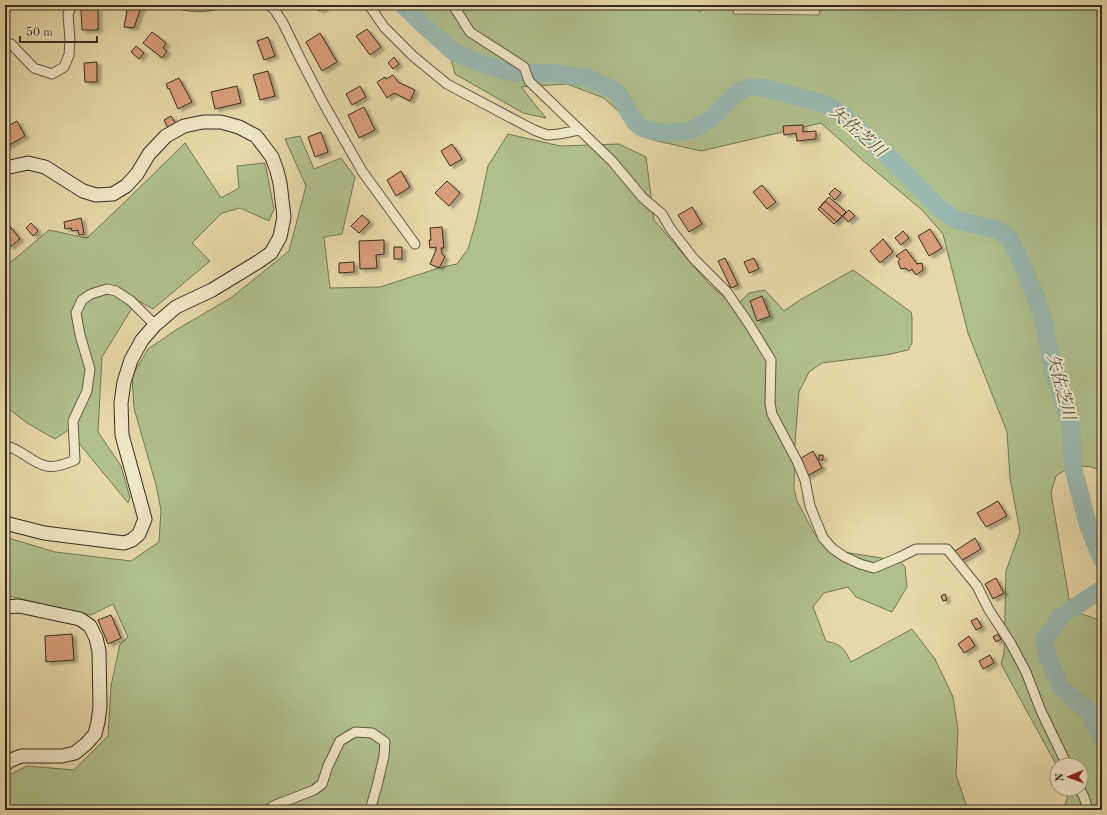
<svg xmlns="http://www.w3.org/2000/svg" width="1107" height="815" font-family="'Old Standard TT','Noto Serif JP',serif">
	<style>
		.green { fill: #b0c08c; stroke: #727656 }
		.lines { fill: none; stroke-linecap: round; stroke-linejoin: round }
		.river { stroke: #98b8b0; stroke-width: 18 }
		.building { fill: #d89e7a; stroke: #352c20; filter: url(#shadow) }
		.street-casing { stroke: #615742; stroke-width: 11 }
		.secondary-casing { stroke: #352c20; stroke-width: 15 }
		.street { stroke: #efe6c6; stroke-width: 9 }
		.secondary { stroke: #efe6c6; stroke-width: 13 }
		.labels { text-anchor: middle; dominant-baseline: central; stroke-width: 4; stroke-linejoin: round; paint-order: stroke }
		.water-label { font-size: 17px; font-style: italic; fill: #4e4f44; stroke: #efe6c6 }
	</style>
	<defs>
		<filter id="shadow"><feDropShadow dx="4" dy="2.5" stdDeviation="1" flood-color="#0004"/></filter>
	</defs>
	<rect width="100%" height="100%" fill="#e6d8a8"/>
	<filter id="stains"><feTurbulence type="fractalNoise" baseFrequency=".005" numOctaves="4"/><feColorMatrix values="0 0 0 0 .2 0 0 0 0 .09 0 0 0 0 .02 0 0 0 .5 -.17"/></filter>
	<radialGradient id="worn" r=".72"><stop offset=".6" stop-color="#630" stop-opacity="0"/><stop offset="1" stop-color="#630" stop-opacity=".3"/></radialGradient>
	<path class="green" d="M 417,5 L 689,5 L 700,12 L 707,5 L 732,5 L 734,14 L 819,15 L 821,5 L 1102,5 L 1102,471 L 1091,467 L 1073,465 L 1056,476 L 1051,493 L 1071,610 L 1096,619 L 1102,619 L 1102,810 L 1063,810 L 1070,790 L 1070,789 L 1081,789 L 1081,765 L 1057,765 L 1057,766 L 1001,664 L 1004,653 L 1006,571 L 1020,532 L 1010,478 L 1007,432 L 968,333 L 943,234 L 922,210 L 867,164 L 821,123 L 701,151 L 649,139 L 604,98 L 567,84 L 521,87 L 546,118 L 523,113 L 455,74 L 446,40 L 420,13 Z
		M 508,134 L 560,146 L 619,144 L 646,157 L 654,220 L 709,284 L 735,307 L 749,293 L 765,290 L 784,311 L 800,300 L 853,270 L 911,312 L 912,317 L 912,343 L 908,350 L 886,355 L 822,363 L 809,372 L 799,392 L 795,443 L 794,489 L 797,501 L 815,535 L 831,550 L 900,561 L 905,567 L 907,587 L 892,612 L 856,597 L 848,587 L 824,593 L 813,607 L 826,641 C 842,645 843,647 851,662 L 912,629 L 935,659 L 953,697 L 958,730 L 956,775 L 966,804 L 967,810 L 5,810 L 5,772 L 9,775 L 27,766 L 74,770 L 108,736 L 111,686 L 120,644 L 128,637 L 113,604 L 91,615 L 8,596 L 5,591 L 5,537 L 55,552 L 131,561 L 159,542 L 161,510 L 156,485 L 134,408 L 132,376 L 148,349 L 176,330 L 232,297 L 289,251 L 306,186 L 285,139 L 300,136 L 314,169 L 341,158 L 355,177 L 342,234 L 324,237 L 330,288 L 380,287 L 439,268 L 457,264 L 468,249 L 477,218 L 488,166 Z
		M 185,143 L 221,198 L 239,188 L 237,166 L 265,163 L 274,209 L 269,221 L 240,208 L 222,213 L 192,243 L 210,261 L 153,309 L 137,300 L 102,357 L 98,432 L 121,466 L 130,498 L 128,503 L 68,430 L 55,439 L 27,423 L 5,406 L 5,267 L 49,230 L 87,238 L 128,199 Z"/>
	<g class="lines">
		<path class="river" d="M 403,5 L 428,29 L 454,52 L 478,62 L 505,71 L 517,73 L 553,73 L 588,78 L 616,91 L 635,122 L 642,128 L 653,131 L 668,133 L 692,130 L 711,119 L 738,92 L 750,87 L 765,88 L 822,103 L 839,112 L 897,165 L 938,207 L 956,220 L 998,230 L 1009,238 L 1016,250 L 1036,297 L 1045,326 L 1053,372 L 1059,387 L 1071,425 L 1073,467 L 1088,525 L 1102,560
			M 1102,589 L 1061,616 L 1045,639 L 1048,658 L 1061,687 L 1089,712 L 1102,738"/>
	</g>
	<path class="building" d="M 128,5 L 142,5 L 134,28 L 124,27 Z
		M 316,5 L 324,5 L 325,8 L 319,11 Z
		M 98,9 L 98,30 L 82,30 L 81,10 Z
		M 367,29 L 381,47 L 370,55 L 356,36 Z
		M 152,32 L 166,43 L 163,48 L 167,51 L 162,58 L 143,43 Z
		M 320,33 L 337,62 L 322,71 L 306,42 Z
		M 268,37 L 275,56 L 264,60 L 257,41 Z
		M 136,46 L 144,53 L 139,59 L 131,52 Z
		M 394,57 L 399,64 L 393,69 L 388,63 Z
		M 97,62 L 97,82 L 85,82 L 84,63 Z
		M 268,71 L 275,96 L 260,100 L 253,75 Z
		M 393,75 L 398,82 L 415,90 L 410,101 L 394,93 L 387,98 L 377,82 L 385,77 L 386,79 Z
		M 179,78 L 192,102 L 178,109 L 169,88 L 168,89 L 166,84 Z
		M 237,86 L 241,103 L 215,109 L 211,92 Z
		M 360,86 L 366,97 L 352,105 L 346,94 Z
		M 364,107 L 375,130 L 359,138 L 348,115 Z
		M 171,116 L 176,124 L 168,128 L 164,120 Z
		M 17,121 L 25,136 L 6,147 L 5,146 L 5,128 Z
		M 803,125 L 803,132 L 816,131 L 816,139 L 797,141 L 796,133 L 784,135 L 783,126 Z
		M 321,132 L 328,152 L 315,157 L 308,137 Z
		M 452,144 L 462,159 L 450,166 L 441,151 Z
		M 401,171 L 410,187 L 396,196 L 387,180 Z
		M 447,181 L 460,193 L 449,206 L 435,193 Z
		M 762,185 L 776,202 L 767,209 L 753,192 Z
		M 835,188 L 841,193 L 835,200 L 829,194 Z
		M 829,197 L 846,212 L 837,222 L 820,207 Z
		M 825,201 L 842,216 L 834,224 L 818,209 Z
		M 692,207 L 702,224 L 689,232 L 678,215 Z
		M 849,210 L 855,216 L 848,222 L 843,216 Z
		M 362,215 L 370,222 L 359,233 L 351,226 Z
		M 81,218 L 84,234 L 79,235 L 78,230 L 72,231 L 71,228 L 65,229 L 64,222 Z
		M 31,223 L 38,231 L 33,236 L 26,228 Z
		M 10,226 L 20,239 L 10,247 L 5,241 L 5,230 Z
		M 442,227 L 444,248 L 441,248 L 442,254 L 445,257 L 439,268 L 430,264 L 436,250 L 436,247 L 430,248 L 429,240 L 431,240 L 430,228 Z
		M 930,229 L 942,248 L 929,256 L 918,236 Z
		M 903,231 L 909,238 L 901,245 L 895,238 Z
		M 883,239 L 893,252 L 880,263 L 870,251 Z
		M 384,240 L 384,254 L 376,255 L 377,268 L 360,269 L 359,241 Z
		M 394,247 L 402,247 L 402,259 L 394,259 Z
		M 906,249 L 917,264 L 922,263 L 923,270 L 916,275 L 912,269 L 909,271 L 906,268 L 901,269 L 898,262 L 900,259 L 896,256 Z
		M 725,258 L 738,285 L 731,288 L 718,261 Z
		M 754,258 L 759,269 L 749,273 L 744,262 Z
		M 354,262 L 354,272 L 339,273 L 339,263 Z
		M 762,296 L 770,316 L 757,321 L 750,301 Z
		M 813,451 L 822,468 L 807,476 L 798,460 Z
		M 819,455 L 823,455 L 823,460 L 819,460 Z
		M 998,501 L 1007,516 L 986,527 L 977,513 Z
		M 975,538 L 981,549 L 961,561 L 955,551 Z
		M 996,578 L 1004,593 L 993,599 L 985,584 Z
		M 945,594 L 947,600 L 943,601 L 941,596 Z
		M 111,615 L 121,638 L 108,644 L 98,620 Z
		M 977,618 L 982,627 L 976,630 L 971,621 Z
		M 72,634 L 74,660 L 46,662 L 45,636 Z
		M 998,634 L 1001,639 L 996,642 L 993,637 Z
		M 969,636 L 975,646 L 964,653 L 958,644 Z
		M 990,655 L 994,663 L 983,669 L 979,661 Z"/>
	<g class="lines">
		<g class="street-casing">
			<path id="street" d="M 184,5 C 194,7 203,7 213,5
				M 268,5 L 274,9 L 283,23 L 302,62 L 325,106 L 362,171 L 415,244
				M 369,5 L 384,27 L 413,56 L 447,84 L 534,130 L 547,135 L 559,134 L 579,130
				M 453,5 L 470,32 L 524,67 L 529,81 L 612,161 L 643,198 L 662,214 L 670,228 L 694,259 L 727,292 L 749,324 L 771,360 L 770,403 L 772,414 L 797,461 L 805,480 L 810,506 L 823,538 L 833,549 L 845,557 L 860,564 L 874,568 L 900,557 L 916,549 L 947,549 L 977,586 L 989,610 L 1010,642 L 1026,672 L 1041,711 L 1067,765
				M 5,43 L 11,44 L 34,68 L 52,74 L 64,67 L 69,55 L 70,40 L 68,14 L 72,5
				M 5,446 C 13,447 18,451 25,455 C 45,469 52,470 75,460 L 73,421 L 87,391 L 90,369 L 80,335 L 76,313 L 82,300 L 91,294 L 107,289 L 116,291 L 131,301 L 155,325
				M 1080,789 L 1084,797 L 1088,810
				M 269,810 L 273,806 L 314,790 L 322,784 L 328,766 L 340,741 L 355,732 L 372,733 L 385,742 L 384,756 L 377,786 L 370,810"/>
		</g>
		<g class="secondary-casing">
			<path id="secondary" d="M 5,168 L 28,163 L 45,167 L 83,191 L 96,195 L 113,194 L 126,186 L 137,174 L 149,154 L 166,136 L 184,126 L 203,122 L 221,122 L 239,127 L 256,136 L 272,157 L 277,171 L 280,183 L 284,217 L 280,237 L 271,253 L 258,262 L 212,290 L 176,307 L 155,325 L 142,340 L 131,360 L 124,382 L 121,403 L 122,435 L 145,519 L 139,534 L 132,540 L 124,543 L 44,533 L 5,523
				M 5,607 L 19,606 L 80,619 L 90,626 L 96,638 L 99,651 L 100,707 L 98,722 L 95,734 L 86,744 L 75,753 L 62,756 L 21,756 L 9,761 L 5,765"/>
		</g>
		<use href="#street" class="street"/>
		<use href="#secondary" class="secondary"/>
	</g>
	<g class="labels">
		<g class="water-label">
			<text transform="translate(857 132) rotate(41)">矢佐芝川</text>
			<text transform="translate(1060 387) rotate(75)">矢佐芝川</text>
		</g>
	</g>
	<rect width="1107" height="815" fill="none" stroke="#e6d8a8" stroke-width="20"/>
	<rect x="6" y="6" width="1095" height="803" fill="none" stroke="#352c20" stroke-width="2"/>
	<rect x="10" y="10" width="1087" height="795" fill="none" stroke="#352c20"/>
	<g transform="translate(1069 777) rotate(268)"><circle r="19" fill="#efe6c6" stroke="#a59c84"/>
	<path d="M0-3L7 15L0 10L-7 15Z" fill="#8f2418"/>
	<text y="-6" font-size="11" font-weight="bold" text-anchor="middle" fill="#352c20">N</text>
	</g>
	<path d="M20 36v6h77v-6" fill="none" stroke="#352c20" stroke-width="2"/>
	<text x="26" y="36" font-size="12" fill="#352c20" stroke="#efe6c6" stroke-width="3" paint-order="stroke">50 m</text>
	<rect width="100%" height="100%" filter="url(#stains)"/>
	<rect width="100%" height="100%" fill="url(#worn)"/>
</svg>
